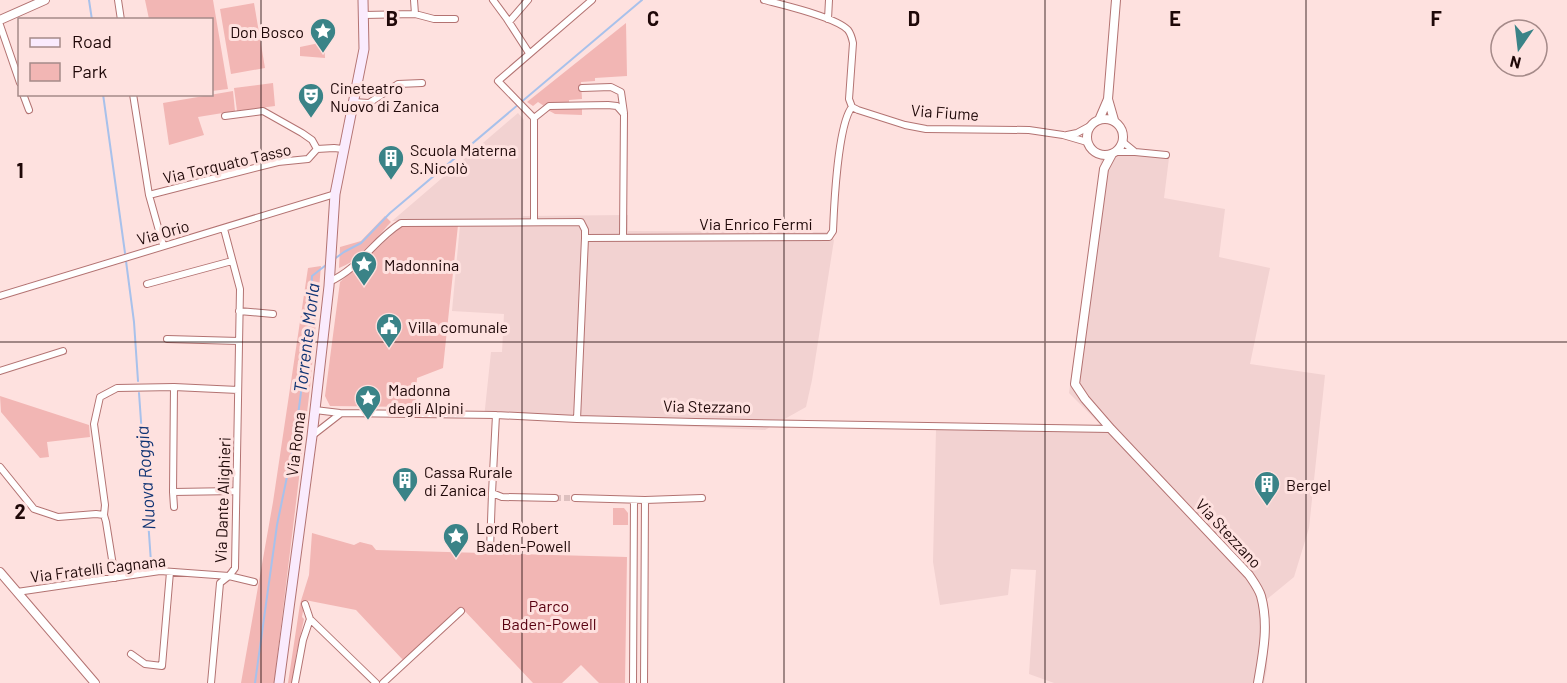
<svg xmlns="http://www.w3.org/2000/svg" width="1567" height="683" font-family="Barlow,sans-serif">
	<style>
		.built { fill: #f2d2d1 }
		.green { fill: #f2b6b4 }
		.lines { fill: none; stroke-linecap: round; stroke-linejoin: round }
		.stream { stroke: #a8c1eb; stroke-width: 2 }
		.minor-tunnel { stroke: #ddc0bf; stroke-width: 6; stroke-dasharray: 6 3; stroke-linecap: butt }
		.minor-casing { stroke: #b37372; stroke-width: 8 }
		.tertiary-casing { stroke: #b37372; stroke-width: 10 }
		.secondary-casing { stroke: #b37372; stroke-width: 11 }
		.minor { stroke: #fff; stroke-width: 6 }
		.tertiary { stroke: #fff; stroke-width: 8 }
		.secondary { stroke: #faebfd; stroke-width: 9 }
		.grid { fill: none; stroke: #1f0808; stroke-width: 1.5; stroke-opacity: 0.55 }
		.labels { text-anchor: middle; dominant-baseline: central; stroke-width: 6; stroke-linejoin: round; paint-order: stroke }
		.poi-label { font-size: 16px; fill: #1f0808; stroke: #fee1df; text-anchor: start }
		.street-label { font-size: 16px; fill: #1f0808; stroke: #fee1df }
		.park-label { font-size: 16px; fill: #580010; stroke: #fee1df }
		.water-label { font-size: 18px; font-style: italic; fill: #103474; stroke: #fee1df }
		.grid-label { font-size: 20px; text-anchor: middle; font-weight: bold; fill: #1f0808; stroke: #fee1df; stroke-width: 6; stroke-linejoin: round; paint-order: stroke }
	</style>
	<rect width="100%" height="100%" fill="#fee1df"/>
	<path class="built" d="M 518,113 L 524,120 L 523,216 L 628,215 L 628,231 L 828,232 L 834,240 L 812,380 L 806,407 L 765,430 L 484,418 L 491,352 L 502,352 L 504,314 L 452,311 L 460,225 L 392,221 Z
		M 1102,151 L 1169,158 L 1164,198 L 1225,209 L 1219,257 L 1270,268 L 1250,364 L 1325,375 L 1309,528 L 1294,577 L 1266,600 L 1269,617 L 1267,669 L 1264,683 L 1054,683 L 1029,674 L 1036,570 L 1011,569 L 1008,595 L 940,605 L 933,562 L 936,429 L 1065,432 L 1100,424 L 1069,393 Z"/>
	<path class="green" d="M 145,0 L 213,0 L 228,89 L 212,91 L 212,20 L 149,19 Z
		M 254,3 L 265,68 L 231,74 L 220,9 Z
		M 626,23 L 627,76 L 595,78 L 595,81 L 581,82 L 582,99 L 569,100 L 569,103 L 544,106 L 538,102 L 533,106 L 527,102 Z
		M 324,42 L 325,58 L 300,56 L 300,47 Z
		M 273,83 L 275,106 L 237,111 L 234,88 Z
		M 233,91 L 235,111 L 198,117 L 204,135 L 169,145 L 163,103 Z
		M 582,107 L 582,115 L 555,114 L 546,109 Z
		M 385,216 L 391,222 C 375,239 362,260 339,268 L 340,247 L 361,241 Z
		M 458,225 L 443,368 L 417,378 L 415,407 L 330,406 L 325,396 L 340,282 L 402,226 Z
		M 321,266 L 310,388 L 274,683 L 241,683 L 273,502 L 308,268 Z
		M 0,396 L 89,425 L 90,437 L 47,442 L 49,457 L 40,458 L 1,412 Z
		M 613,508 L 624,508 L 628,513 L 628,525 L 613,525 Z
		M 312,533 L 354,545 L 360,542 L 372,545 L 376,550 L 627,557 L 625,683 L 599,683 L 581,665 L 562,683 L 533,683 L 461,607 L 403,660 L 356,610 L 305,600 L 302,617 L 304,619 L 296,656 L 293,683 L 288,683 L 300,604 L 309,575 Z"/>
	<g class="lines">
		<path class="stream" d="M 89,0 L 92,20
			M 103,94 L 125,253
			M 333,260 L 344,252 L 361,243 L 390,213 L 642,0
			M 126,261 L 134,322 L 138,381
			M 139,393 L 151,562
			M 255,683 L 277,525 L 295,438 L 308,339 L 312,276 L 326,265"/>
		<path class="minor-tunnel" d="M 555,498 L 575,498"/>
		<g class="minor-casing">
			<path id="minor" d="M 118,0 L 121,20
				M 493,0 L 507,19 L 529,53
				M 764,0 C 783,5 836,17 848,30 C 851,34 852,38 853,43 L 849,99 L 852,107 L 858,110 L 905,125 L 926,129 L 1029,130 L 1063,135 L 1087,142
				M 415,14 L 434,19 L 455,19
				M 364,15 L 415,14 L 414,0
				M 828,19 L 829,0
				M 509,22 L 528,0
				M 0,25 L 20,83
				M 582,88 L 611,87 L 621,92 L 624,113
				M 23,94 L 29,110
				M 133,94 L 149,195 L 163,245
				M 353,102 L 369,103 L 398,84 L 422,83
				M 225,116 L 263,111 L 302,133 L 312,140 L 317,149
				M 534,118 L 549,106 L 608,105 L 617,106 L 624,114 L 623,237
				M 1067,135 L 1077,133 L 1090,126
				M 1123,142 L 1134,151
				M 1116,152 L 1135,152 L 1166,155
				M 149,195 L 278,162 L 308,159 L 317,149 L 334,148 L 343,149
				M 534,222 L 534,118 L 498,81 L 592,0
				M 585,238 L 829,237 L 833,231 C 834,206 838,124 852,107
				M 329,282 C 360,268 374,240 401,223 L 581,222 L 585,230 L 585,238 L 577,419
				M 147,284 L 232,261
				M 0,296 L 335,194
				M 239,311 L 273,314
				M 167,339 L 239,341
				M 0,371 L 63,351
				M 174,387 L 173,492 L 236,491
				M 315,410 L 340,413 L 496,415 L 577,419 L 695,422 L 1111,429
				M 496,415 L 492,493 L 502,497 L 555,498
				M 313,435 L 340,414
				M 0,467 L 34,509 L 58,517 L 96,514 L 104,515
				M 173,492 L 174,507
				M 575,498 L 645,500 L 702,498
				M 490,550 L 492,493
				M 115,578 L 106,522 L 104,515 L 105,505 L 94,424 L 100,397 L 117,388 L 174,387 L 238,390
				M 17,592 L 160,571 L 229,576 L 254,582
				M 310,619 L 376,683
				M 131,654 L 145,664 L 162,666 L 170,572
				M 211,683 L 220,583 L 229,576 L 235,568 L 240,289 L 224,229
				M 295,683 L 303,640 L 310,619 L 305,604
				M 383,683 L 461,611
				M 633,683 L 634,500
				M 644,683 L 645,500"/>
		</g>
		<g class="tertiary-casing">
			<path id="tertiary" d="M 0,20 L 45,0
				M1087 137a18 18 0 1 1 36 0a18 18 0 1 1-36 0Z
				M 1099,120 L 1108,99
				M 1114,120 L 1108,99 L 1116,0
				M 1112,154 L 1104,169 L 1075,384 L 1085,399 L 1111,429 L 1249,575 C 1253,581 1259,589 1261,596 C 1269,625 1263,654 1258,683
				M 0,572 L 95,683"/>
		</g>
		<g class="secondary-casing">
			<path id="secondary" d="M 279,683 L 312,436 L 329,286 L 335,194 L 364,49 L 363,0"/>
		</g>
		<use href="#minor" class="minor"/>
		<use href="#tertiary" class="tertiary"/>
		<use href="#secondary" class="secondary"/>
	</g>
	<path class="grid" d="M 261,0 L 261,683M 522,0 L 522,683M 784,0 L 784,683M 1045,0 L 1045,683M 1306,0 L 1306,683M 0,342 L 1567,342"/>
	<defs>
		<g id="sight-pin" transform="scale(1.35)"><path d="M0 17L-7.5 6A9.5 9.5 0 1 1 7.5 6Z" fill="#3a8387" stroke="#fee1df"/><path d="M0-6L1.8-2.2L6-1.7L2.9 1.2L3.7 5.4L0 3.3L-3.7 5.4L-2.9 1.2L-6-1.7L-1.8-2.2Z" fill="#fff"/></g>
		<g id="theatre-pin" transform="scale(1.35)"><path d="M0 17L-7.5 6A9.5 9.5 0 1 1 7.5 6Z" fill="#3a8387" stroke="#fee1df"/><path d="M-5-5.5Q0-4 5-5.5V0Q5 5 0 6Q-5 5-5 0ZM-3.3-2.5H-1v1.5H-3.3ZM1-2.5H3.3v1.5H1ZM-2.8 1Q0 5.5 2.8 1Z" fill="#fff"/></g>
		<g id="building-pin" transform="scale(1.35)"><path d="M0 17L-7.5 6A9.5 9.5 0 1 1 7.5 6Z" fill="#3a8387" stroke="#fee1df"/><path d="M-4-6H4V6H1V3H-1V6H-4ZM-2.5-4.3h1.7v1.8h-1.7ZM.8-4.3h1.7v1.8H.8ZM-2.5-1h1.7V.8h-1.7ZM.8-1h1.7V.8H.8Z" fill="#fff"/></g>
		<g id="civic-pin" transform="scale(1.35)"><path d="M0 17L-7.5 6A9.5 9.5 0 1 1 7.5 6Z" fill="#3a8387" stroke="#fee1df"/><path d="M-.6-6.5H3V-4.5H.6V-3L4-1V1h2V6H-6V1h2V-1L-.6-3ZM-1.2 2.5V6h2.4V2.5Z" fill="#fff"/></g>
	</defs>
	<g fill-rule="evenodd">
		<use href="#sight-pin" x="323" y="31"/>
		<use href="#theatre-pin" x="311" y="96"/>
		<use href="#building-pin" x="391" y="158"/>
		<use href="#sight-pin" x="364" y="264"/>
		<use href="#civic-pin" x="389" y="326"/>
		<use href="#sight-pin" x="368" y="398"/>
		<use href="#building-pin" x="405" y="480"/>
		<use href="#building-pin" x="1267" y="484"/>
		<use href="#sight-pin" x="456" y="536"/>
	</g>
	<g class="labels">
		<g class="poi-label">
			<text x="304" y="31" text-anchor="end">Don Bosco</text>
			<text x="330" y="87">Cineteatro<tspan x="330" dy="18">Nuovo di Zanica</tspan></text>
			<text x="410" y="149">Scuola Materna<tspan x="410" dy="18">S.Nicolò</tspan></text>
			<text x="384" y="264">Madonnina</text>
			<text x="408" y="326">Villa comunale</text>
			<text x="388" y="389">Madonna<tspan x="388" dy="18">degli Alpini</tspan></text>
			<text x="424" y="471">Cassa Rurale<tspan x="424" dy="18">di Zanica</tspan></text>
			<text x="1286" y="484">Bergel</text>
			<text x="476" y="527">Lord Robert<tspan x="476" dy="18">Baden-Powell</tspan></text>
		</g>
		<g class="street-label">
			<text transform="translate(945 112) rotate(4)">Via Fiume</text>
			<text transform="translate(227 163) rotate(-13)">Via Torquato Tasso</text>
			<text x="756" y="223">Via Enrico Fermi</text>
			<text transform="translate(163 232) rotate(-16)">Via Orio</text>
			<text transform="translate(707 406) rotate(1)">Via Stezzano</text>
			<text transform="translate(295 444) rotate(-83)">Via Roma</text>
			<text transform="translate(222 500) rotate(-88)">Via Dante Alighieri</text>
			<text transform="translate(1229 533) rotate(47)">Via Stezzano</text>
			<text transform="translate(98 568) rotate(-7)">Via Fratelli Cagnana</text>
		</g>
		<g class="park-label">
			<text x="549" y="605">Parco<tspan x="549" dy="18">Baden-Powell</tspan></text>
		</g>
		<g class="water-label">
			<text transform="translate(306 338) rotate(-83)">Torrente Morla</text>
			<text transform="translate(145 478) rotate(-94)">Nuova Roggia</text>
		</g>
	</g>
	<g class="grid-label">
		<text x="392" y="26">B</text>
		<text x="653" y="26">C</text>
		<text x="914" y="26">D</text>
		<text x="1175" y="26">E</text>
		<text x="1436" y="26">F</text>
		<text x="20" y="178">1</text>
		<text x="20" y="519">2</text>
	</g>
	<rect x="18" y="18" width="195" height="78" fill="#fee1df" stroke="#a58a89" stroke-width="1.5"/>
	<rect x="30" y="38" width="30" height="9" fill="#faebfd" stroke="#a58a89" stroke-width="1.5"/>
	<text x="72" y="48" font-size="18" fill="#1f0808">Road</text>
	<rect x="30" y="63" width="30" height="18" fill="#f2b6b4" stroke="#a58a89" stroke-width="1.5"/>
	<text x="72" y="78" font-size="18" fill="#1f0808">Park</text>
	<g transform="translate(1519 48) rotate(194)"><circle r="28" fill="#fee1df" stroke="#a58a89" stroke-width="1.5"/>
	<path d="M0-4.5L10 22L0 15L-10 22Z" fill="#3a8387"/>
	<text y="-9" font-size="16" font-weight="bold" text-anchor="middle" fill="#1f0808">N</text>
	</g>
</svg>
